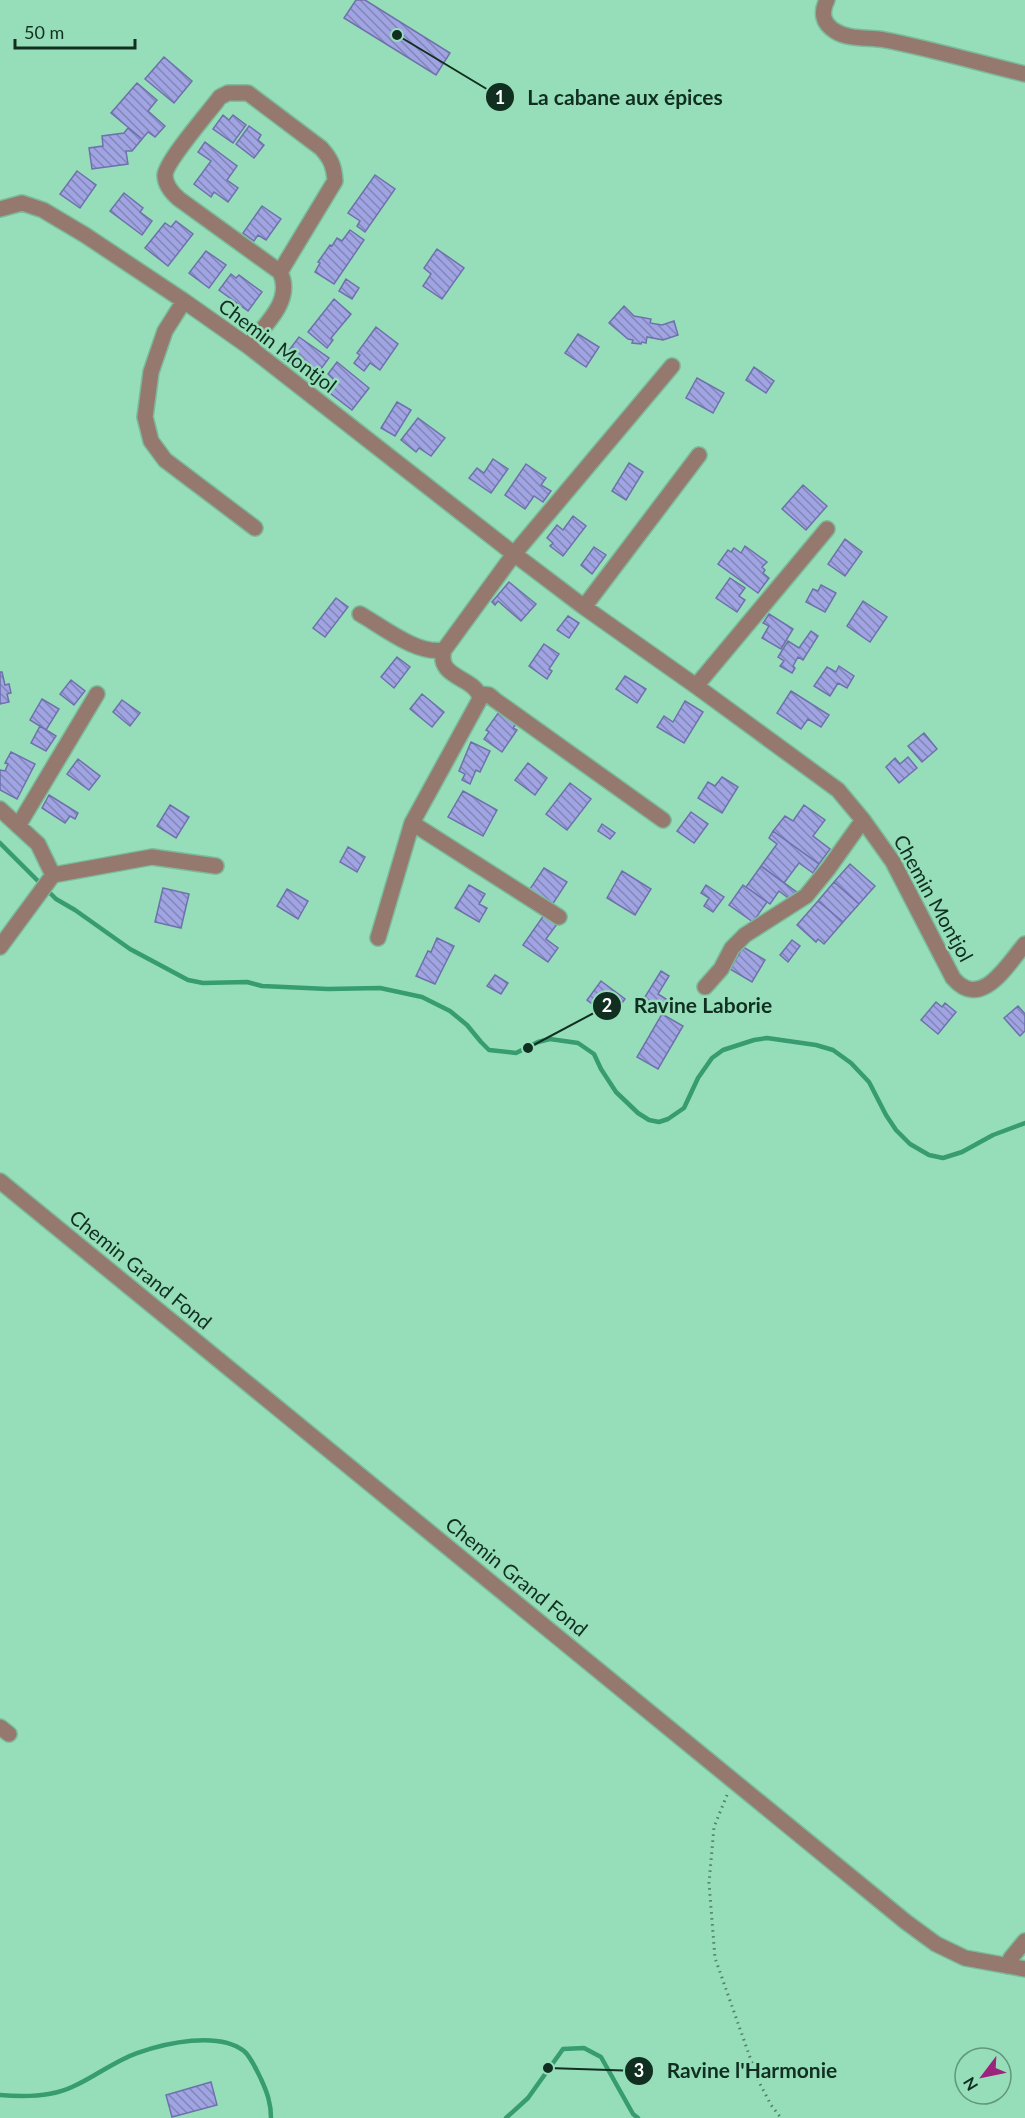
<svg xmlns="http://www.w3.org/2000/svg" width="1025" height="2118" font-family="Lato,sans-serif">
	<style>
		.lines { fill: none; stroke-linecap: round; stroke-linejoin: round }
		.stream { stroke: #379c70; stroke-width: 4.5 }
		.building { fill: url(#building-back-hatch); stroke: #6e71ab; stroke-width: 1.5 }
		.minor-casing { stroke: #7bbb9b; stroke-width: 18 }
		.path { stroke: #4f8068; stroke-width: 3; stroke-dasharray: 1.5 4.5; stroke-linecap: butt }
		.minor { stroke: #96796e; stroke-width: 15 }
		.labels { text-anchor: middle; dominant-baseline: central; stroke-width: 5; stroke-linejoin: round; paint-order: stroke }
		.street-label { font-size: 20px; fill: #112f21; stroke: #96deb9 }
		.leader { fill: none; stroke: #112f21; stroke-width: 2 }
		.callout-dot { fill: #112f21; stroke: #96deb9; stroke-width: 2 }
		.mark-label { font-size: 18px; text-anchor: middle; font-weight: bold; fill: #fff }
		.callout-label { font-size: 21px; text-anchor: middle; font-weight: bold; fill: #112f21; stroke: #96deb9; stroke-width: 5; stroke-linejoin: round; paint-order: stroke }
	</style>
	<defs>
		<pattern id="building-back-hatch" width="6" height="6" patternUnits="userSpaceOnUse" patternTransform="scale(1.5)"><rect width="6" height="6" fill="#a0a4e2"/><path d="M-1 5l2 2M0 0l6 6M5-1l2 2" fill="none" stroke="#8186b7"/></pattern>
	</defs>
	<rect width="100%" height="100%" fill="#96deb9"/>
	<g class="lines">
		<path class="stream" d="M 0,843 L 56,899 L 75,910 L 130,949 L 188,980 L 203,983 L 247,982 L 262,986 L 328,989 L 380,988 L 422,997 L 450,1011 L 467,1025 L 481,1042 L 489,1050 L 516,1053 L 538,1042 L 550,1039 L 578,1043 L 594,1054 L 601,1069 L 616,1092 L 638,1113 L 649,1120 L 659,1122 L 668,1119 L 684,1108 L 698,1078 L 712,1058 L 723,1050 L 754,1040 L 767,1038 L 816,1045 L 833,1050 L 851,1063 L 869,1082 L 886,1115 L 896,1130 L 910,1144 L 929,1155 L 943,1158 L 962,1152 L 993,1135 L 1025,1123
			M 0,2095 C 23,2097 51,2097 72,2087 C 95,2077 114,2061 137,2053 C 166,2043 218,2031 244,2051 C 251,2057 257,2071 261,2079 C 267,2092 271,2103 271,2118
			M 506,2118 L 528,2098 L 563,2049 L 584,2048 L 601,2057 L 633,2114 L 638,2118"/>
	</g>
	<path class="building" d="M 356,0 L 365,0 L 450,53 L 436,75 L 344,18 Z
		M 164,57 L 192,81 L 174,103 L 145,79 Z
		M 137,83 L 157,100 L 148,111 L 165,126 L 155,137 L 148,132 L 142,139 L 111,113 Z
		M 223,115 L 229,120 L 233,115 L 246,125 L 233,143 L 213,129 Z
		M 249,126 L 261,135 L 258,140 L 264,145 L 254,158 L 236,144 Z
		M 128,128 L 142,139 L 132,151 L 126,151 L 128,164 L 92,169 L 89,148 L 103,146 L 102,136 L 124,133 Z
		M 205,142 L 237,166 L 227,180 L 238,188 L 228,202 L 214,192 L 211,197 L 194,184 L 211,161 L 198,152 Z
		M 77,171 L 96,185 L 80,208 L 60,194 Z
		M 375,175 L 395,189 L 365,232 L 357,226 L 360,221 L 348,213 Z
		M 124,193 L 143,208 L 140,212 L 152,221 L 142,235 L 110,211 Z
		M 262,206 L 281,219 L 266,240 L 258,235 L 254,241 L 243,233 Z
		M 176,221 L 193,234 L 168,266 L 145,248 L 165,223 L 171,227 Z
		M 350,230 L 364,240 L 334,284 L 315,272 L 320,263 L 318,262 L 330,245 L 332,246 L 337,238 L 342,241 Z
		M 437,249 L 464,268 L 442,299 L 423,286 L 431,274 L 424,268 Z
		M 206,251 L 226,265 L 209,288 L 189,273 Z
		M 231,274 L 236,278 L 239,275 L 262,292 L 248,311 L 219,290 Z
		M 346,279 L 359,288 L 352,299 L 339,291 Z
		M 334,299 L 351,314 L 331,338 L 333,340 L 327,348 L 308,332 Z
		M 624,306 L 634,316 L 651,319 L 650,323 L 662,325 L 674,321 L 678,335 L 663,340 L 647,337 L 646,343 L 642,342 L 641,344 L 632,343 L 633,340 L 628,339 L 609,323 Z
		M 376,327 L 398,344 L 380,370 L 370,363 L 364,371 L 354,363 L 360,355 L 357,353 Z
		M 578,334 L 599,347 L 586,367 L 565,353 Z
		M 299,337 L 329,358 L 315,377 L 301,366 L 299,370 L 283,358 Z
		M 337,362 L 369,388 L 352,410 L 326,390 L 334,380 L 328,374 Z
		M 754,367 L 774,381 L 766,393 L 746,380 Z
		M 697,378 L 724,393 L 713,413 L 686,398 Z
		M 397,402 L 411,410 L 395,436 L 381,428 Z
		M 418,418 L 445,438 L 431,456 L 419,448 L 416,452 L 401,440 Z
		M 493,459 L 508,469 L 491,493 L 469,478 L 477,468 L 484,473 Z
		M 629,463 L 643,472 L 626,500 L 612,491 Z
		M 526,464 L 546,478 L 541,485 L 551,491 L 543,502 L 534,496 L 525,509 L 505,495 Z
		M 803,485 L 827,506 L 806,530 L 782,509 Z
		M 573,516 L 586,526 L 563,556 L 550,546 L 553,543 L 547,538 L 557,525 L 563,530 Z
		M 845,539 L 862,552 L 845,576 L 828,564 Z
		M 745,546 L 767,562 L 762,567 L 765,570 L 763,573 L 769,578 L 758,593 L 718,564 L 728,550 L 731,552 L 734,548 L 741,553 Z
		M 594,547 L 606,555 L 592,574 L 581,565 Z
		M 730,578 L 745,588 L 739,596 L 745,600 L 737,612 L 716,598 Z
		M 509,582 L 536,604 L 521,621 L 498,601 L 495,605 L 492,602 Z
		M 821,585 L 836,593 L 825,612 L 806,602 L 813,589 L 818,591 Z
		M 336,598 L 348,607 L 325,637 L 313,628 Z
		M 863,601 L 887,617 L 870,642 L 847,626 Z
		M 769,614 L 793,629 L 781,649 L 762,638 L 769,626 L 763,623 Z
		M 568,616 L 579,623 L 569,638 L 557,630 Z
		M 811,631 L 818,636 L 803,660 L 798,657 L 793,666 L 795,668 L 792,673 L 780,666 L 784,661 L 778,657 L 788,641 L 799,648 Z
		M 544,644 L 559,654 L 549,669 L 552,671 L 547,679 L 529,666 Z
		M 397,657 L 410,667 L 394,688 L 381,677 Z
		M 839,666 L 854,676 L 847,688 L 838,683 L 830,696 L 814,686 L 827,667 L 836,672 Z
		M 0,672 L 2,672 L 5,685 L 9,684 L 11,693 L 7,694 L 9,702 L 0,704 Z
		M 625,676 L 646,689 L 637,703 L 616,689 Z
		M 71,680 L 85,691 L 74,705 L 60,694 Z
		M 791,691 L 829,715 L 821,727 L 808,719 L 801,729 L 777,713 Z
		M 422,694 L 444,712 L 432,727 L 410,709 Z
		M 42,699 L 59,709 L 46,730 L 30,720 Z
		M 122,700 L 140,713 L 130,726 L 113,712 Z
		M 685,701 L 703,712 L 684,743 L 657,727 L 664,716 L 673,722 Z
		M 499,712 L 516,724 L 513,728 L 517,730 L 502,752 L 484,739 L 489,732 L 486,730 Z
		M 40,726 L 56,736 L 46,751 L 31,743 Z
		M 924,733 L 937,749 L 922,762 L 908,746 Z
		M 471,742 L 490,751 L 480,772 L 476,770 L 470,784 L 462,780 L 465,774 L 459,771 Z
		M 11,752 L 35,764 L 17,799 L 0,790 L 0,770 L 5,771 L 8,764 L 5,763 Z
		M 908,757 L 917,768 L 899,783 L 886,767 L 895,758 L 900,764 Z
		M 78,759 L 100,776 L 89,790 L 67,774 Z
		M 528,763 L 547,778 L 535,795 L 515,780 Z
		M 722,777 L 738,787 L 722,813 L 698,798 L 708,782 L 715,786 Z
		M 570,783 L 591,799 L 567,830 L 546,814 Z
		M 463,791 L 497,810 L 483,836 L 448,817 Z
		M 49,795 L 78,813 L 75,819 L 70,816 L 65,823 L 42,808 Z
		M 170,805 L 189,817 L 176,838 L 157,826 Z
		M 804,805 L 825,820 L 813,836 L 830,849 L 819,864 L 773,831 L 785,816 L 793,821 Z
		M 691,812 L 708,824 L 694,843 L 677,831 Z
		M 602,824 L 615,833 L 610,839 L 598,831 Z
		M 773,831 L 819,864 L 813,873 L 799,863 L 784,883 L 761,866 L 777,844 L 769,838 Z
		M 348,847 L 365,857 L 357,872 L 340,862 Z
		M 850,864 L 875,886 L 859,904 L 834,882 Z
		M 761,866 L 798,893 L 792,901 L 779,891 L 770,904 L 746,887 Z
		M 544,868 L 567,882 L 552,905 L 530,889 Z
		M 622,871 L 651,889 L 635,915 L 607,898 Z
		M 834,882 L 859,904 L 843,922 L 818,901 Z
		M 469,885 L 485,894 L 479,904 L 487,908 L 479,922 L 455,908 Z
		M 706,885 L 724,897 L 713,912 L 704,906 L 709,898 L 701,893 Z
		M 743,885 L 767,902 L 753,922 L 729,905 Z
		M 163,888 L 189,894 L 181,928 L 155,922 Z
		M 287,889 L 308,901 L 298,919 L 277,906 Z
		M 818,901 L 843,922 L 824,944 L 818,939 L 816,942 L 797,925 Z
		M 544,915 L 557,924 L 546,939 L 558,948 L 548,962 L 523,945 Z
		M 437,938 L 454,946 L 435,984 L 416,976 L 428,951 L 431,952 Z
		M 792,940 L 800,946 L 788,962 L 780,955 Z
		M 743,947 L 765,960 L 752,982 L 730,969 Z
		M 661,971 L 669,976 L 658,994 L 666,999 L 659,1011 L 651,1006 L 648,1010 L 640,1005 Z
		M 495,975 L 508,983 L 501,994 L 487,986 Z
		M 601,981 L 625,999 L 611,1018 L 587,1000 Z
		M 936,1002 L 942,1007 L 945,1003 L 956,1012 L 938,1034 L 921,1020 Z
		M 1018,1006 L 1025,1014 L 1025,1031 L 1020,1036 L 1004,1018 Z
		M 662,1014 L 683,1026 L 658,1069 L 637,1057 Z
		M 211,2082 L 217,2105 L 172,2117 L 166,2095 Z"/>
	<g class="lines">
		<g class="minor-casing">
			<path id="minor" d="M 827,0 C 821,12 822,23 835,31 C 849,40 869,37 885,40 C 932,49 979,63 1025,74
				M 0,209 L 22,203 L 43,210 L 85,235 L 184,301 L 248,346 L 514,554 L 584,607 L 696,686 L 838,790 L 863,820 L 893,862 L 953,978 C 981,1011 1007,965 1025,944
				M 184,301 L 165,331 L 151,372 L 145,417 L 151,441 L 165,460 L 255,528
				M 248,346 C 265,325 294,300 280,272 L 179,199 C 172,193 165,185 165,175 C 166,161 209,112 220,97 L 228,93 L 248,93 L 321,148 C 331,159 334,166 335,181 L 280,272
				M 584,607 L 699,455
				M 360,614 C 383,627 417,655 444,650
				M 696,686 L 827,529
				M 480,694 L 489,695 L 495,700 L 663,820
				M 0,809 L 38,844 L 53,875 L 0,947
				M 412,823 L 559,917
				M 18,826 L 97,694
				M 53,875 L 152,857 L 216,866
				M 378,938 L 412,823 L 480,699 C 478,677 435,679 444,650 L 514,554 L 672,366
				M 705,987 L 721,969 L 732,948 L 745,935 L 806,896 L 828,869 L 863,820
				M 0,1181 L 906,1922 L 936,1944 L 965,1958 L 1025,1969
				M 0,1727 L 9,1734
				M 1008,1966 L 1011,1958 L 1025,1941"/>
		</g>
		<path class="path" d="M 727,1795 L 714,1827 L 709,1883 L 715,1958 L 758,2080 L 771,2105 L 781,2118"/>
		<use href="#minor" class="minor"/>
	</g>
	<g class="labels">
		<g class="street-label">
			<text transform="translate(278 345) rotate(37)">Chemin Montjol</text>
			<text transform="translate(934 898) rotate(61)">Chemin Montjol</text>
			<text transform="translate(141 1269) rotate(39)">Chemin Grand Fond</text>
			<text transform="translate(517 1576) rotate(39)">Chemin Grand Fond</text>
		</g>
	</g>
	<path class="leader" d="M397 35L500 97M528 1048L607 1006M548 2068L639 2071"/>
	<g class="callout-dot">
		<circle cx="397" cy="35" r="6"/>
		<circle cx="528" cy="1048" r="6"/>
		<circle cx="548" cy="2068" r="6"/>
		<circle cx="500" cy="97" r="15"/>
		<circle cx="607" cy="1006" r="15"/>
		<circle cx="639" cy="2071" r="15"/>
	</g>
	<g class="mark-label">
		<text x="500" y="104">1</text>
		<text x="607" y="1012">2</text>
		<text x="639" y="2077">3</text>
	</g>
	<g class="callout-label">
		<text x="625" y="105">La cabane aux épices</text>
		<text x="703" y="1013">Ravine Laborie</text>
		<text x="752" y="2078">Ravine l'Harmonie</text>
	</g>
	<g transform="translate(983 2076) rotate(238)"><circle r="28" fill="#96deb9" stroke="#61987c" stroke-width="1.5"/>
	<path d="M0-4.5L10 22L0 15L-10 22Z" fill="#9d247d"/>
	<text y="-9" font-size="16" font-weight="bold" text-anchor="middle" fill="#112f21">N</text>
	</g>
	<path d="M15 39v9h120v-9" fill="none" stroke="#112f21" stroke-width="3"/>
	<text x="24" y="39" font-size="18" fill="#112f21" stroke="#96deb9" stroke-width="4.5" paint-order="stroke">50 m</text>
</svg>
